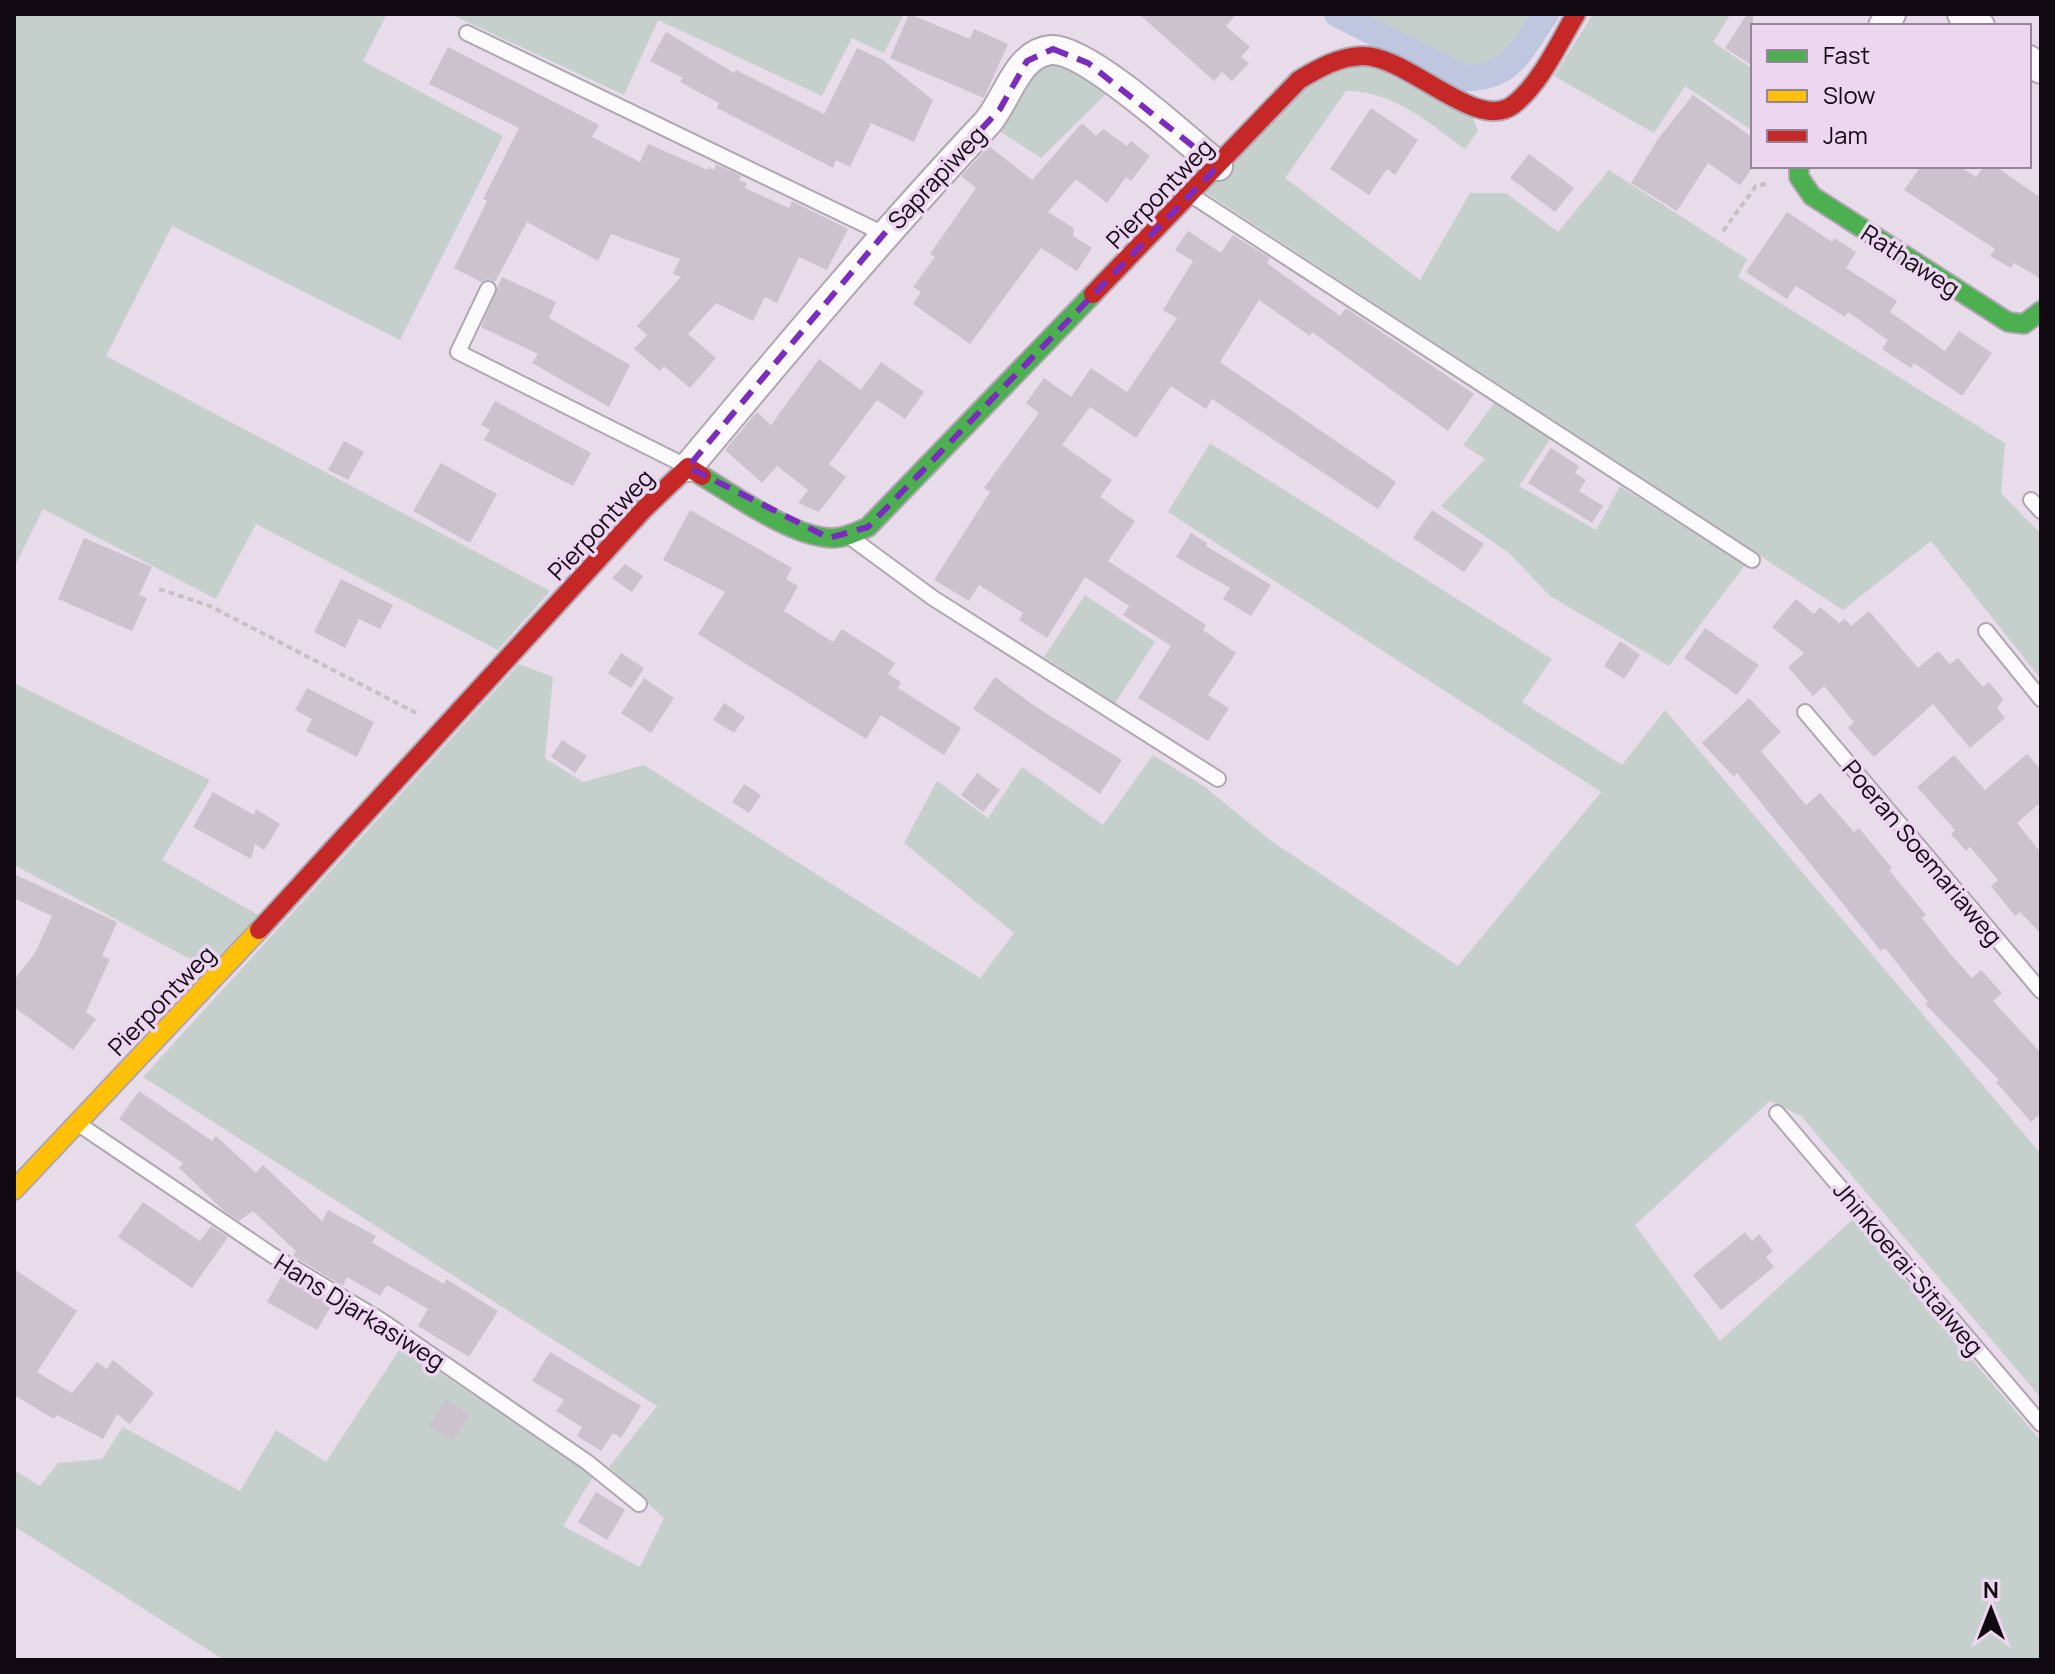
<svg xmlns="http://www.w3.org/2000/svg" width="2055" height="1674" font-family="Manrope,sans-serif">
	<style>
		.green { fill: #c5d0cc }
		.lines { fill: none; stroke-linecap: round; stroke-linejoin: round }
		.canal { stroke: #bfc7e0; stroke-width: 26 }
		.building { fill: #cbc2cd }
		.lane-casing { stroke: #afa6b1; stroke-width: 18 }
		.street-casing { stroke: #afa6b1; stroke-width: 32 }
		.fast-casing { stroke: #afa6b1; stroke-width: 22 }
		.slow-casing { stroke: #afa6b1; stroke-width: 22 }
		.jam-casing { stroke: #afa6b1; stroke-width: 22 }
		.path { stroke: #c5c1c5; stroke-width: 4; stroke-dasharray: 6 4; stroke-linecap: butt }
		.lane { stroke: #fcfafc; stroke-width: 14 }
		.street { stroke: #fcfafc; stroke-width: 28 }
		.fast { stroke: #4caf50; stroke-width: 18 }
		.slow { stroke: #ffc107; stroke-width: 18 }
		.jam { stroke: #c62828; stroke-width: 18 }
		.marked { fill: none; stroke: #7b2cbf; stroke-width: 6; stroke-dasharray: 16 10; stroke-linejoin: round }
		.labels { text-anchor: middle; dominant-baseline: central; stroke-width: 7; stroke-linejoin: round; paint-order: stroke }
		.street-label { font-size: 24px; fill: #120a13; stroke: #edd6f0 }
	</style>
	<rect width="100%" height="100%" fill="#e8dcea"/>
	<path class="green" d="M 14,14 L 387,14 L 363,61 L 503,136 L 400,340 L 172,226 L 106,356 L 550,591 L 498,650 L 256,524 L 216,599 L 43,509 L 14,568 Z
		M 450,14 L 904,14 L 884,53 L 852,38 L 822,96 L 658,20 L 624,95 Z
		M 1337,14 L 1546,14 C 1522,48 1512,79 1465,78 Z
		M 1593,14 L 1731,14 L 1713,42 L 1753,69 L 1753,131 L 1685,86 L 1654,133 L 1554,76 Z
		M 1058,59 L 1109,91 L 1041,158 L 998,130 L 1038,63 Z
		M 1368,63 L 1473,118 L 1478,131 L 1465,149 C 1427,122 1394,91 1346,91 L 1285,178 L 1420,280 L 1470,193 L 1506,193 L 1558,232 L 1609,170 L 1747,259 L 1738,277 L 2005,443 L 2001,493 L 2041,534 L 2041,679 L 1931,541 L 1843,610 L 1206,193 L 1306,82 Z
		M 1495,402 L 1550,439 L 1519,486 L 1596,530 L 1620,486 L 1745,565 L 1669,666 L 1550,596 L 1509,553 L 1441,506 L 1485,459 L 1463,445 Z
		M 1210,443 L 1552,659 L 1522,702 L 1622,765 L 1665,710 L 2041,1154 L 2041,1398 L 1801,1116 L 1770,1101 L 1635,1225 L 1720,1341 L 1853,1219 L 2041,1441 L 2041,1660 L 224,1660 L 14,1526 L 14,1470 L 40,1486 L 58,1463 L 102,1459 L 123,1427 L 240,1491 L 276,1430 L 326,1462 L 401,1347 L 594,1475 L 563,1526 L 640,1567 L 664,1518 L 609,1467 L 657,1406 L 143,1077 L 519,664 L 553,677 L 545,758 L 583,782 L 644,765 L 980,978 L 1014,933 L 904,843 L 937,781 L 988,818 L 1022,767 L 1103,825 L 1153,755 L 1205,787 L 1270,840 L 1458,966 L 1601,792 L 1168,512 Z
		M 1085,595 L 1155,642 L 1115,703 L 1044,657 Z
		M 14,683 L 210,780 L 162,860 L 258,915 L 207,968 L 14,865 Z"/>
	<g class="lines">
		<path class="canal" d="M 1337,14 L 1465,78 C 1512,79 1522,48 1546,14"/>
	</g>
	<path class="building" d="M 909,14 L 970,39 L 974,29 L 1008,44 L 984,98 L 890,58 Z
		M 1139,14 L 1236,14 L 1226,26 L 1250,47 L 1241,57 L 1249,63 L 1232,81 L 1222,72 L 1214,81 Z
		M 1747,14 L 1753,14 L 1753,66 L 1725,48 Z
		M 666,32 L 734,73 L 736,70 L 824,114 L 857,48 L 883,60 L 933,100 L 914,142 L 871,123 L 850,167 L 836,160 L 833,168 L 717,108 L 719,103 L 680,82 L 683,78 L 650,61 Z
		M 448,47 L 599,125 L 592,137 L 640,162 L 648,144 L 708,170 L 709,167 L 714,170 L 716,164 L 741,176 L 739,180 L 747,183 L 745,188 L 789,208 L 792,201 L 848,229 L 827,270 L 799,257 L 777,303 L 765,297 L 753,321 L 716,303 L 688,334 L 716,358 L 690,388 L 664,366 L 660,371 L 634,349 L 647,335 L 637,326 L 681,277 L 673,274 L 680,259 L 611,234 L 598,261 L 527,222 L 495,282 L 488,279 L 481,282 L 454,268 L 487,201 L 483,199 L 519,128 L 429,84 Z
		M 1693,95 L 1753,138 L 1753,167 L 1740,185 L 1708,163 L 1677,211 L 1631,183 L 1658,139 Z
		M 1371,108 L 1418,140 L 1395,175 L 1387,169 L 1369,195 L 1330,169 Z
		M 1082,123 L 1096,136 L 1103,129 L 1127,146 L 1131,141 L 1150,156 L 1131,181 L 1126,177 L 1107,203 L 1076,179 L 1048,212 L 1074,228 L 1073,236 L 1092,248 L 1077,271 L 1041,248 L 970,344 L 913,304 L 921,292 L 913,287 L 935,257 L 930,254 L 976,188 L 961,176 L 989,146 L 1032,180 Z
		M 1529,154 L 1574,188 L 1555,212 L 1510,178 Z
		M 1921,166 L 1959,166 L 1976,177 L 1984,166 L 1995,166 L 2041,198 L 2041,279 L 2014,263 L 2011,268 L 1990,256 L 1995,249 L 1904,190 Z
		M 1787,212 L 1832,242 L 1834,238 L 1856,252 L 1846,268 L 1897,301 L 1890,312 L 1945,351 L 1959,331 L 1992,353 L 1962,396 L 1914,363 L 1911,368 L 1882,349 L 1888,340 L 1848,312 L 1845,317 L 1796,286 L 1787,299 L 1746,272 Z
		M 1188,231 L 1221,253 L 1233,235 L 1270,258 L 1267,263 L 1340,316 L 1346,308 L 1474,394 L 1448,431 L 1312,332 L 1310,336 L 1259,300 L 1220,362 L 1396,482 L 1378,509 L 1212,399 L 1206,409 L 1171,386 L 1136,438 L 1090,407 L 1062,445 L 1112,480 L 1100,497 L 1135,521 L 1108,561 L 1206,625 L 1203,630 L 1236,653 L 1208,695 L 1229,708 L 1208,741 L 1138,698 L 1171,646 L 1123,615 L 1129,606 L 1085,577 L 1047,638 L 1019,620 L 1023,613 L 979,585 L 969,601 L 934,580 L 990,492 L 984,488 L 1039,413 L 1026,403 L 1044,378 L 1071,397 L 1091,368 L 1127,392 L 1177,318 L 1163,310 L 1193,261 L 1175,250 Z
		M 502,277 L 556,302 L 549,318 L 630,365 L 609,407 L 532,363 L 538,354 L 481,327 Z
		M 819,359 L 861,390 L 881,362 L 924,392 L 905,419 L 877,400 L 829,464 L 846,477 L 819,512 L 798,503 L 808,490 L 777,466 L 762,483 L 725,450 L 757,412 L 771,425 Z
		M 495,401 L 591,453 L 573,486 L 484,440 L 490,430 L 481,425 Z
		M 344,441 L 364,452 L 348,480 L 328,470 Z
		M 1551,448 L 1579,466 L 1575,473 L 1586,480 L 1579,491 L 1603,506 L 1592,523 L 1528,483 Z
		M 441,463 L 497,494 L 470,543 L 413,511 Z
		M 690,510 L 792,568 L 786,579 L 798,586 L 784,611 L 833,642 L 842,629 L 895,663 L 888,674 L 901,682 L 898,688 L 961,728 L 944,755 L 881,715 L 866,739 L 698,634 L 725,592 L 663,560 Z
		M 1432,510 L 1484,544 L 1464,572 L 1413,538 Z
		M 1191,533 L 1207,543 L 1206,546 L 1271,585 L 1251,616 L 1223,599 L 1230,588 L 1176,557 Z
		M 84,538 L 152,567 L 139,595 L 147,598 L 132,631 L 58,599 Z
		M 625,564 L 643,576 L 632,592 L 612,578 Z
		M 341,579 L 393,605 L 380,629 L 359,619 L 345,648 L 314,632 Z
		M 1796,599 L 1814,614 L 1820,607 L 1839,623 L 1845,619 L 1851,626 L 1869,611 L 1918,668 L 1938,651 L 1950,664 L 1958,658 L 1983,687 L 1989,682 L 2003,699 L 1997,708 L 2005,718 L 1970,748 L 1933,704 L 1874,757 L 1848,728 L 1854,722 L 1824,686 L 1813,696 L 1788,667 L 1804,653 L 1772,627 Z
		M 1705,628 L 1759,665 L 1737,695 L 1684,658 Z
		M 1620,641 L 1640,655 L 1624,679 L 1604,666 Z
		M 621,653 L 644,668 L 631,688 L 608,673 Z
		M 995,677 L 1036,707 L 1122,760 L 1100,794 L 973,709 Z
		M 644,678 L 674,698 L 651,733 L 621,713 Z
		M 307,688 L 374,722 L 357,757 L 306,731 L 312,719 L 295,710 Z
		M 1749,698 L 1781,732 L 1761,751 L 1806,805 L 1820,793 L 1854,832 L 1859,828 L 1892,868 L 1889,870 L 1926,915 L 1922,918 L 1952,956 L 1972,978 L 1981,970 L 2002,993 L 1993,1001 L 2041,1053 L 2041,1113 L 2031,1122 L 1996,1082 L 1999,1080 L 1925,1004 L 1928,1002 L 1885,948 L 1881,951 L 1737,773 L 1734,777 L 1702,743 Z
		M 724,703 L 745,717 L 734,733 L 713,720 Z
		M 562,740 L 587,756 L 575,773 L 551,757 Z
		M 2027,754 L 2041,770 L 2041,802 L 2017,823 L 2041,853 L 2041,934 L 2020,912 L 2015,916 L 1991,886 L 1998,880 L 1970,847 L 1966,851 L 1951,834 L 1955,830 L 1917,787 L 1954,755 L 1985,790 Z
		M 977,773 L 1000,790 L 983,812 L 961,795 Z
		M 744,784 L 761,795 L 749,813 L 732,802 Z
		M 213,792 L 254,815 L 256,809 L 280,824 L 264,850 L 255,844 L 251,859 L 193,827 Z
		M 14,874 L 117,922 L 102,956 L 110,959 L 86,1012 L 96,1019 L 73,1050 L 14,1007 L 14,980 L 35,953 L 52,916 L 14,898 Z
		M 139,1091 L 212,1141 L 216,1136 L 256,1173 L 263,1165 L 322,1221 L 328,1210 L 376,1236 L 372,1243 L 444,1284 L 446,1279 L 498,1311 L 469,1357 L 418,1326 L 428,1309 L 387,1285 L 380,1296 L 347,1277 L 343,1286 L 293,1256 L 296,1251 L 253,1211 L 239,1221 L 223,1210 L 179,1168 L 183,1163 L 119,1119 Z
		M 143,1202 L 200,1241 L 211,1226 L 228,1237 L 192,1288 L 118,1237 Z
		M 1745,1232 L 1752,1241 L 1759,1234 L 1773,1251 L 1766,1257 L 1774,1267 L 1721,1310 L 1693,1275 Z
		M 14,1269 L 77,1311 L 37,1372 L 72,1393 L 97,1362 L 107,1369 L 113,1360 L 154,1393 L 130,1424 L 117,1414 L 103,1439 L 57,1415 L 54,1419 L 14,1395 Z
		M 283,1273 L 333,1303 L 317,1330 L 267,1302 Z
		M 550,1352 L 641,1406 L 621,1438 L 613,1433 L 601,1451 L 577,1436 L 582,1427 L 556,1411 L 564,1400 L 532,1381 Z
		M 446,1399 L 470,1415 L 452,1441 L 429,1426 Z
		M 596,1492 L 625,1510 L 607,1540 L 578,1522 Z"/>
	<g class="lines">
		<g class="lane-casing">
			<path id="lane" d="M 467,33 L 884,234
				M 1191,195 L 1752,560
				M 488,289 L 458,352 L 684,465
				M 2031,500 L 2041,511
				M 854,540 L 933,598 L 1218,779
				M 1986,631 L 2041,699
				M 1805,712 L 2041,991
				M 1777,1113 L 2041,1424
				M 80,1125 L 272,1255 L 382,1321 L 587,1462 L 639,1504"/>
		</g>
		<g class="street-casing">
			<path id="street" d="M 1962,14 L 1980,26
				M 1883,26 L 1891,14
				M 2029,60 L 2041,69
				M 688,467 C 785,351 882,235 986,124 C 1007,102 1016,53 1051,50 C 1086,47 1188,141 1218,166"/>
		</g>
		<g class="fast-casing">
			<path id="fast" d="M 1799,166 L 1799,177 L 1812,196 L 2008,322 L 2024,324 L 2041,311
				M 702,476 C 736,496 792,537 832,538 C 845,538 857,532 868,527 L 1093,294"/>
		</g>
		<g class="slow-casing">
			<path id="slow" d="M 14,1190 L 259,930"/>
		</g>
		<g class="jam-casing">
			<path id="jam" d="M 1093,294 L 1299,80 C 1319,68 1338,57 1362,56 C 1408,55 1476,133 1513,105 C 1541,83 1558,44 1576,14
				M 259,930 L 644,509 L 688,467 L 702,476"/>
		</g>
		<path class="path" d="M 1723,231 L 1756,186 L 1769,183
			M 159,589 L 210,606 L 416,713"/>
		<use href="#lane" class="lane"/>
		<use href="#street" class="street"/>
		<use href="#fast" class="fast"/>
		<use href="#slow" class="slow"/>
		<use href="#jam" class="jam"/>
	</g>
	<path class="marked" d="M 1053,49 L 1088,63 L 1218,166 L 868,527 L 829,538 L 688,467 L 884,234 L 1000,109 L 1027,61 Z"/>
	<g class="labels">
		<g class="street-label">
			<text transform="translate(936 177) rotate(-47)">Saprapiweg</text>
			<text transform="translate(1159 193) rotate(-46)">Pierpontweg</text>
			<text transform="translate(1911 260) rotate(33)">Rathaweg</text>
			<text transform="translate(600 524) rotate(-47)">Pierpontweg</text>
			<text transform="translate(1923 852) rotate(50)">Poeran Soemariaweg</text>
			<text transform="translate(161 1000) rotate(-46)">Pierpontweg</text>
			<text transform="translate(1909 1268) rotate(50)">Jhinkoerai-Sitalweg</text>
			<text transform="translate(360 1311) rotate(32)">Hans Djarkasiweg</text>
		</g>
	</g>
	<rect width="2055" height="1674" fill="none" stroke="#120a13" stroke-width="32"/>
	<rect x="1751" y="24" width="280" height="144" fill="#edd6f0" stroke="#958498" stroke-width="2"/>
	<rect x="1767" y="50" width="40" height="12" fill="#4caf50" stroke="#958498" stroke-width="2"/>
	<text x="1823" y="64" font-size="24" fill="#120a13">Fast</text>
	<rect x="1767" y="90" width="40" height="12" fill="#ffc107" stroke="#958498" stroke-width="2"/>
	<text x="1823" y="104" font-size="24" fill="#120a13">Slow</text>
	<rect x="1767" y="130" width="40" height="12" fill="#c62828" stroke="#958498" stroke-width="2"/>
	<text x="1823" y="144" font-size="24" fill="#120a13">Jam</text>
	<g transform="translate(1991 1610)" stroke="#edd6f0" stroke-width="6" paint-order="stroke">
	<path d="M0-6L14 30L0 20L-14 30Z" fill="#120a13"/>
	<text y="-12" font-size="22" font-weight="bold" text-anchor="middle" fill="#120a13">N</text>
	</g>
</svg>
